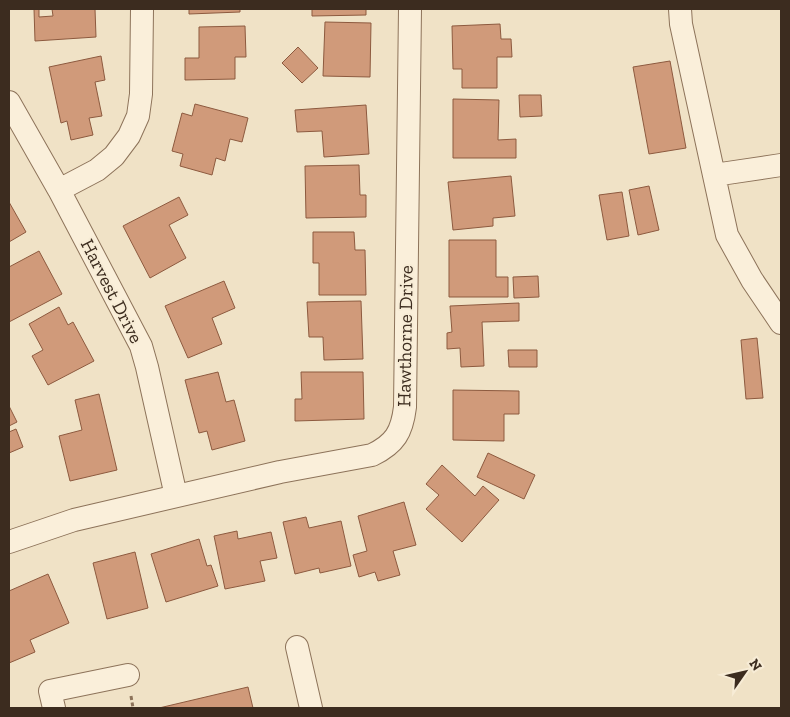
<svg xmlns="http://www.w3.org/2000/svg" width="790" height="717" font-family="'Zilla Slab',serif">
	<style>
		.building { fill: #d09a7a; stroke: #8d5a3f }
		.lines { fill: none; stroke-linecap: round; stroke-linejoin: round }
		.minor-casing { stroke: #8d735a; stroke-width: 24 }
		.path { stroke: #8d735a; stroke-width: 3; stroke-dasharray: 4 2.5; stroke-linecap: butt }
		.minor { stroke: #faefda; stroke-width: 22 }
		.labels { text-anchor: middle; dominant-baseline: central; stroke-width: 4; stroke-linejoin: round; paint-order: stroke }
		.street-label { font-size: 19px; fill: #3c2c1f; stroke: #f7ecd6 }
	</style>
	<rect width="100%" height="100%" fill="#f0e2c6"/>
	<path class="building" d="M 34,9 L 39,9 L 39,17 L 53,16 L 52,9 L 95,9 L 96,37 L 35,41 Z
		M 189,9 L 240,9 L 240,12 L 189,14 Z
		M 312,9 L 366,9 L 366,15 L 312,16 Z
		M 325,22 L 371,23 L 370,77 L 323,76 Z
		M 500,24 L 501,39 L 511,39 L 512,57 L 497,57 L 497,88 L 462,88 L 462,69 L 453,69 L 452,26 Z
		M 245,26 L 246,57 L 235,57 L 235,79 L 185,80 L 185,58 L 199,58 L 199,27 Z
		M 298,47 L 318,68 L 302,83 L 282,63 Z
		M 101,56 L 105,80 L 95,82 L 102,116 L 89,118 L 93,135 L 71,140 L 67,121 L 61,123 L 49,67 Z
		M 670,61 L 686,148 L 649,154 L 633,67 Z
		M 519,95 L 541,95 L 542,116 L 520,117 Z
		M 453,99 L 499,100 L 498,140 L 516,139 L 516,158 L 453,158 Z
		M 195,104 L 248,118 L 242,142 L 230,139 L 225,161 L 216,158 L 212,175 L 180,166 L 183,154 L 172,151 L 182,113 L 192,116 Z
		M 366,105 L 369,154 L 324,157 L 322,131 L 297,132 L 295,110 Z
		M 359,165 L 360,195 L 366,195 L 366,217 L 306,218 L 305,166 Z
		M 511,176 L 515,216 L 493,218 L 493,226 L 453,230 L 448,182 Z
		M 649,186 L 659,230 L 638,235 L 629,190 Z
		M 622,192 L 629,236 L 607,240 L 599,195 Z
		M 179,197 L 188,215 L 169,225 L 186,258 L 150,278 L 123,226 Z
		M 9,202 L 26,232 L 9,242 Z
		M 313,232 L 354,232 L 355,250 L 365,250 L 366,295 L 319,295 L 319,263 L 313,263 Z
		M 449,240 L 496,240 L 496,277 L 508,277 L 508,297 L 449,297 Z
		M 39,251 L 62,294 L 9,322 L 9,267 Z
		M 538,276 L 539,297 L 514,298 L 513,277 Z
		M 224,281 L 235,308 L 212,318 L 222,344 L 188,358 L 165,306 Z
		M 361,301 L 363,359 L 324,360 L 323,337 L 309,337 L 307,302 Z
		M 519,303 L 519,321 L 482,322 L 484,366 L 461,367 L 460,348 L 447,349 L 447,333 L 452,332 L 450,306 Z
		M 59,307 L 68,325 L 73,322 L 94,361 L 48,385 L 32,356 L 43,350 L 29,324 Z
		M 757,338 L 763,398 L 746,399 L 741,340 Z
		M 508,350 L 537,350 L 537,367 L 509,367 Z
		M 218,372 L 226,402 L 234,400 L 245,441 L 212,450 L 207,431 L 199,433 L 185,380 Z
		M 301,372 L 363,372 L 364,419 L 295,421 L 295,399 L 302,399 Z
		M 453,390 L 519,391 L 519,414 L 504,414 L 504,441 L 453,440 Z
		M 99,394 L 117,470 L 70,481 L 59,436 L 82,430 L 75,400 Z
		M 9,406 L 17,422 L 9,426 Z
		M 16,429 L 23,447 L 9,453 L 9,432 Z
		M 488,453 L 535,475 L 524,499 L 477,477 Z
		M 442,465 L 475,496 L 483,486 L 499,500 L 462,542 L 426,509 L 439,495 L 426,484 Z
		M 404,502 L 416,545 L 393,551 L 400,575 L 378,581 L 375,572 L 359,577 L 353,555 L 367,551 L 358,516 Z
		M 306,517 L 309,528 L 341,521 L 351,566 L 320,573 L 319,568 L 295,574 L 283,522 Z
		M 237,531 L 238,539 L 271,532 L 277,558 L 260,561 L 265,581 L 225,589 L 214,536 Z
		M 199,539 L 207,566 L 211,565 L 218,586 L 166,602 L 151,554 Z
		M 135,552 L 148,608 L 107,619 L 93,563 Z
		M 48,574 L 69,623 L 30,640 L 35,652 L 9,663 L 9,591 Z
		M 248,687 L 253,708 L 159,708 Z"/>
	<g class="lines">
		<g class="minor-casing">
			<path id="minor" d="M 680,9 L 681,24 L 727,235 L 752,280 L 781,323
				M 9,102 L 59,190 L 141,346 L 147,367 L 176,496
				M 714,175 L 781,165
				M 59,190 L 97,170 L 114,156 L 129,136 L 138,116 L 141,94 L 142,9
				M 9,542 L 74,520 L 280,472 L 372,455 C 395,444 402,432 405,407 L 410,9
				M 297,647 L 311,708
				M 54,708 L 50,691 L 128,675"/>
		</g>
		<path class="path" d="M 131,696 L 133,708"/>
		<use href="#minor" class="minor"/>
	</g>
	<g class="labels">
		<g class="street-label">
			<text transform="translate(112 291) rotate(63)">Harvest Drive</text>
			<text transform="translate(405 336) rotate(-89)">Hawthorne Drive</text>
		</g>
	</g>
	<rect width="790" height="717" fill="none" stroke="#3c2c1f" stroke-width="20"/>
	<g transform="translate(745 672) rotate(56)" stroke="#f7ecd6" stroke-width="4" paint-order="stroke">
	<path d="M0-4L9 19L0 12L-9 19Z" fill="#3c2c1f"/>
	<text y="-8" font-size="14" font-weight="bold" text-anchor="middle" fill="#3c2c1f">N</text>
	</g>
</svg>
